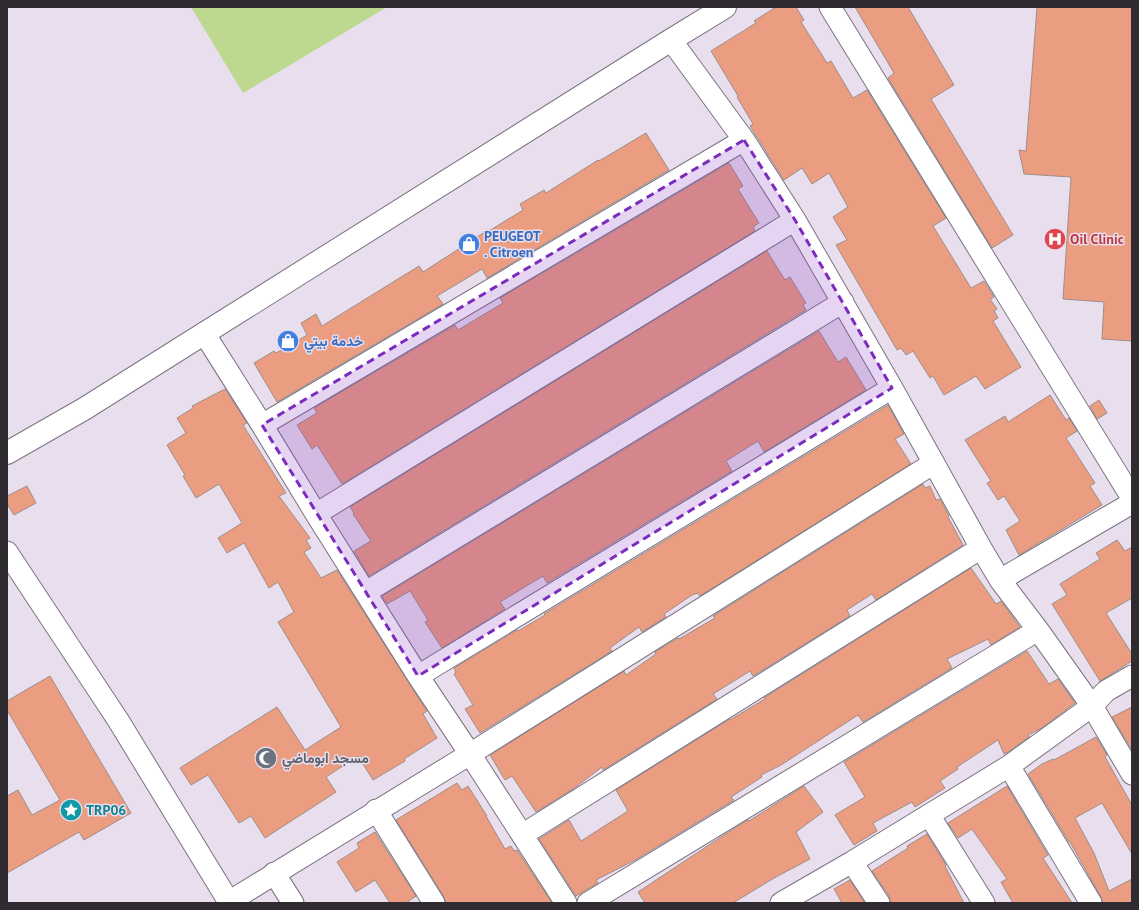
<svg xmlns="http://www.w3.org/2000/svg" width="1139" height="910" font-family="'PT Sans',Vazirmatn,sans-serif">
	<style>
		.green { fill: #bdd88f }
		.building { fill: #eb9d81; stroke: #9f8d87 }
		.lines { fill: none; stroke-linecap: round; stroke-linejoin: round }
		.street-casing { stroke: #7b7380; stroke-width: 23 }
		.secondary-casing { stroke: #7b7380; stroke-width: 24 }
		.street { stroke: #fff; stroke-width: 21 }
		.secondary { stroke: #fff; stroke-width: 22 }
		.marked { fill: #7b2cbf; fill-opacity: 0.2; stroke: #7b2cbf; stroke-width: 3; stroke-dasharray: 8 5; stroke-linejoin: round }
		.labels { text-anchor: middle; dominant-baseline: central; stroke-width: 3; stroke-linejoin: round; paint-order: stroke }
		.shop-label { font-size: 14px; font-weight: bold; fill: #366cbe; stroke: #e8deed; text-anchor: start }
		.health-label { font-size: 14px; font-weight: bold; fill: #be3a42; stroke: #e8deed; text-anchor: start }
		.worship-label { font-size: 14px; font-weight: bold; fill: #5b616d; stroke: #e8deed; text-anchor: start }
		.culture-label { font-size: 14px; font-weight: bold; fill: #0d838f; stroke: #e8deed; text-anchor: start }
	</style>
	<rect width="100%" height="100%" fill="#e8deed"/>
	<path class="green" d="M 191,7 L 387,7 L 243,93 Z"/>
	<path class="building" d="M 776,7 L 796,7 L 804,20 L 801,22 L 827,63 L 831,61 L 853,98 L 867,90 L 946,218 L 933,226 L 971,288 L 984,281 L 994,297 L 990,299 L 997,309 L 994,311 L 998,318 L 993,321 L 1021,367 L 985,389 L 976,376 L 944,395 L 933,376 L 930,378 L 913,351 L 906,355 L 901,348 L 897,350 L 836,245 L 847,240 L 833,217 L 848,207 L 829,173 L 812,184 L 802,168 L 784,180 L 750,126 L 753,124 L 737,97 L 738,96 L 711,51 L 756,23 L 754,21 Z
		M 855,7 L 908,7 L 954,85 L 931,99 L 1013,235 L 992,248 L 888,78 L 894,73 Z
		M 1037,7 L 1132,7 L 1132,341 L 1102,339 L 1104,302 L 1063,299 L 1071,177 L 1024,174 L 1019,150 L 1026,151 Z
		M 646,133 L 669,170 L 487,278 L 482,269 L 437,296 L 443,304 L 277,402 L 254,363 L 274,351 L 276,353 L 307,335 L 301,323 L 316,314 L 322,326 L 419,266 L 423,272 L 488,230 L 489,231 L 523,210 L 520,204 L 544,190 L 546,193 L 598,160 L 599,161 Z
		M 729,163 L 743,186 L 738,189 L 759,223 L 753,227 L 755,231 L 342,484 L 317,445 L 312,449 L 297,425 L 317,413 L 314,408 L 455,325 L 458,330 L 503,303 L 500,298 Z
		M 767,251 L 785,280 L 790,277 L 806,303 L 803,305 L 806,310 L 369,576 L 354,551 L 371,541 L 353,514 L 354,513 L 350,507 Z
		M 819,331 L 838,362 L 846,357 L 866,390 L 764,452 L 758,441 L 726,461 L 732,471 L 547,583 L 543,576 L 500,602 L 505,609 L 442,648 L 425,622 L 428,620 L 410,591 L 387,604 L 382,596 Z
		M 225,389 L 247,423 L 243,425 L 286,493 L 279,496 L 310,538 L 306,540 L 311,548 L 304,552 L 321,578 L 337,570 L 427,711 L 423,714 L 437,738 L 404,759 L 405,761 L 373,780 L 358,756 L 326,777 L 336,792 L 265,838 L 251,816 L 239,823 L 208,775 L 191,785 L 180,768 L 277,707 L 305,750 L 341,727 L 278,622 L 294,612 L 278,582 L 269,588 L 244,543 L 227,553 L 218,538 L 242,523 L 219,484 L 196,498 L 183,476 L 185,475 L 167,445 L 186,433 L 177,418 L 193,408 L 192,406 Z
		M 1050,395 L 1066,420 L 1069,418 L 1077,431 L 1066,438 L 1095,483 L 1090,486 L 1102,505 L 1019,555 L 1006,530 L 1020,521 L 1004,496 L 998,500 L 987,483 L 991,481 L 965,440 L 1005,416 L 1008,422 Z
		M 1099,400 L 1107,413 L 1097,419 L 1090,406 Z
		M 888,405 L 904,434 L 895,439 L 911,464 L 700,596 L 698,593 L 692,595 L 664,614 L 666,617 L 642,632 L 639,627 L 610,648 L 612,651 L 480,733 L 465,709 L 473,705 L 454,674 L 456,672 L 454,668 L 517,630 L 518,631 L 545,615 L 544,614 Z
		M 923,484 L 925,488 L 930,486 L 936,500 L 940,499 L 949,516 L 948,517 L 963,545 L 876,600 L 872,594 L 847,610 L 850,616 L 753,676 L 750,671 L 713,694 L 717,699 L 603,770 L 602,767 L 573,789 L 536,812 L 512,776 L 505,780 L 490,755 L 624,671 L 626,675 L 656,654 L 655,652 L 678,638 L 679,639 L 715,618 L 713,616 Z
		M 27,486 L 36,503 L 14,515 L 7,504 L 7,496 Z
		M 1117,540 L 1125,551 L 1132,547 L 1132,598 L 1106,613 L 1132,654 L 1132,661 L 1100,681 L 1052,604 L 1067,595 L 1060,584 L 1100,559 L 1096,553 Z
		M 971,568 L 996,604 L 1001,601 L 1020,627 L 991,645 L 988,639 L 947,659 L 952,668 L 863,722 L 858,715 L 781,765 L 761,775 L 762,777 L 731,797 L 734,800 L 637,859 L 596,880 L 598,883 L 576,896 L 539,839 L 569,820 L 581,841 L 628,811 L 616,790 L 730,719 L 730,720 L 765,699 L 764,698 Z
		M 1027,651 L 1049,684 L 1058,679 L 1075,703 L 1042,728 L 1028,735 L 1029,737 L 1008,752 L 1004,754 L 998,740 L 957,767 L 958,769 L 940,781 L 945,788 L 915,807 L 912,802 L 873,823 L 877,831 L 854,845 L 835,815 L 865,797 L 844,762 Z
		M 50,676 L 131,813 L 84,840 L 79,832 L 7,873 L 7,796 L 18,790 L 32,815 L 60,800 L 7,710 L 7,701 Z
		M 1132,707 L 1132,750 L 1112,717 Z
		M 1096,737 L 1107,755 L 1105,757 L 1132,805 L 1132,854 L 1102,803 L 1075,818 L 1094,853 L 1109,891 L 1132,879 L 1132,903 L 1103,903 L 1101,897 L 1070,842 L 1069,842 L 1028,774 L 1042,764 L 1053,759 L 1054,760 Z
		M 457,783 L 462,790 L 468,786 L 487,816 L 486,816 L 505,849 L 511,846 L 514,851 L 517,850 L 552,903 L 446,903 L 444,897 L 396,820 Z
		M 804,786 L 823,812 L 796,832 L 810,859 L 774,878 L 733,903 L 645,903 L 638,892 L 724,835 L 748,820 L 749,821 Z
		M 1007,786 L 1048,855 L 1043,858 L 1072,903 L 1013,903 L 1001,882 L 1007,879 L 972,829 L 958,838 L 948,823 Z
		M 375,832 L 416,896 L 406,903 L 390,903 L 375,880 L 356,892 L 337,862 L 359,848 L 357,843 Z
		M 927,834 L 946,865 L 945,866 L 964,903 L 891,903 L 889,896 L 872,871 L 908,848 L 907,846 Z
		M 850,880 L 865,903 L 842,903 L 834,889 Z"/>
	<g class="lines">
		<g class="street-casing">
			<path id="street" d="M 830,7 L 1132,498
				M 671,40 L 744,140 L 795,220 L 892,388 L 981,548 L 1000,580 L 1038,630 L 1092,706 L 1132,774
				M 204,333 L 262,425 L 316,514 L 418,676 L 470,754 L 566,903
				M 262,425 L 744,140
				M 316,514 L 795,220
				M 7,552 L 118,720 L 229,902
				M 1000,580 L 1132,503
				M 366,592 L 843,302
				M 418,676 L 892,388
				M 1009,766 L 1091,903
				M 376,810 L 434,903
				M 929,815 L 984,903
				M 522,835 L 981,548
				M 852,862 L 879,903
				M 274,873 L 293,903
				M 227,903 L 470,754 L 934,463
				M 588,903 L 1038,630
				M 781,903 L 852,862 L 1009,766 L 1092,706 L 1106,691 L 1132,676"/>
		</g>
		<g class="secondary-casing">
			<path id="secondary" d="M 7,453 L 84,409 L 671,40 L 725,7"/>
		</g>
		<use href="#street" class="street"/>
		<use href="#secondary" class="secondary"/>
	</g>
	<path class="marked" d="M 744,140 L 795,220 L 892,388 L 418,676 L 262,425 Z"/>
	<defs>
		<g id="hospital-disc" transform="scale(1.15)"><circle r="9.5" fill="#e0444e" stroke="#e8deed"/><path d="M-5-5h3v3.5h4V-5h3V5h-3V1.5h-4V5h-3Z" fill="#fff"/></g>
		<g id="shop-disc" transform="scale(1.15)"><circle r="9.5" fill="#3f7fe0" stroke="#e8deed"/><path d="M-5-2.5h2.3a2.7 3.5 0 0 1 5.4 0H5L5.5 6h-11ZM-1.5-2.5h3a1.5 2.3 0 0 0-3 0Z" fill="#fff"/></g>
		<g id="mosque-disc" transform="scale(1.15)"><circle r="9.5" fill="#6b7280" stroke="#e8deed"/><path d="M3.5-4.9A6 6 0 1 0 3.5 4.9A5 5 0 1 1 3.5-4.9Z" fill="#fff"/></g>
		<g id="sight-disc" transform="scale(1.15)"><circle r="9.5" fill="#0f9aa8" stroke="#e8deed"/><path d="M0-6L1.8-2.2L6-1.7L2.9 1.2L3.7 5.4L0 3.3L-3.7 5.4L-2.9 1.2L-6-1.7L-1.8-2.2Z" fill="#fff"/></g>
	</defs>
	<g fill-rule="evenodd">
		<use href="#hospital-disc" x="1055" y="239"/>
		<use href="#shop-disc" x="469" y="244"/>
		<use href="#shop-disc" x="288" y="341"/>
		<use href="#mosque-disc" x="266" y="758"/>
		<use href="#sight-disc" x="71" y="810"/>
	</g>
	<g class="labels">
		<g class="shop-label">
			<text x="484" y="236">PEUGEOT<tspan x="484" dy="16">. Citroen</tspan></text>
			<text x="304" y="341">خدمة بيتي</text>
		</g>
		<g class="health-label">
			<text x="1070" y="239">Oil Clinic</text>
		</g>
		<g class="worship-label">
			<text x="282" y="758">مسجد ابوماضي</text>
		</g>
		<g class="culture-label">
			<text x="86" y="810">TRP06</text>
		</g>
	</g>
	<rect width="1139" height="910" fill="none" stroke="#2f2b31" stroke-width="16"/>
</svg>
